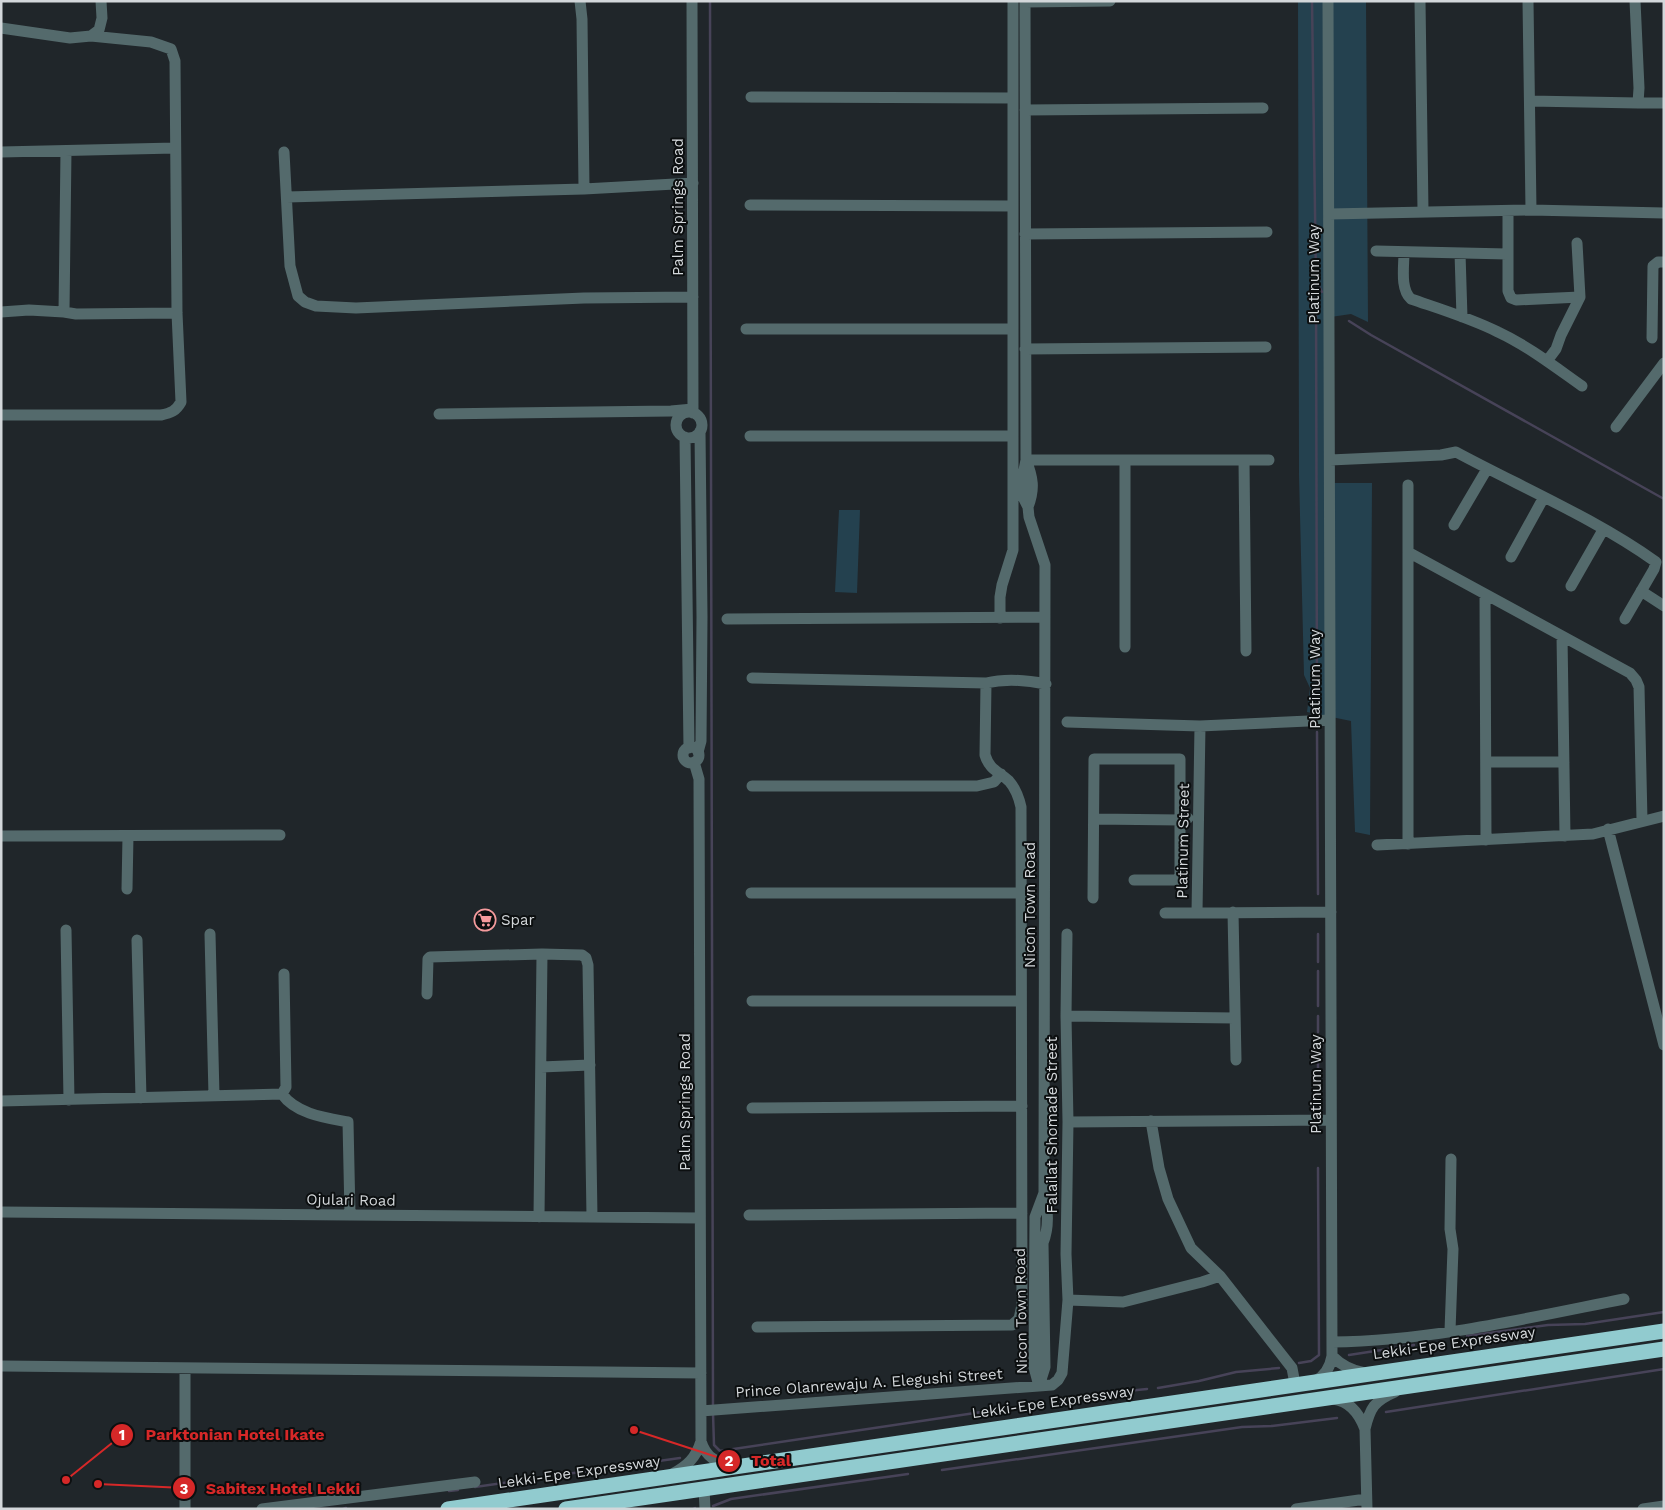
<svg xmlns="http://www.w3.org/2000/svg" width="1665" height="1510" font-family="'Work Sans',sans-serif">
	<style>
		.green { fill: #24414f }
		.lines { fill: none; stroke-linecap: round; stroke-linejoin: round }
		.stream { stroke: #474358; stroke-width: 2.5 }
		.minor { stroke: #546a6c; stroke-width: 11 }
		.highway { stroke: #91cbcf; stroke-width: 15 }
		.labels { text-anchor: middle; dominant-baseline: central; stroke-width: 4; stroke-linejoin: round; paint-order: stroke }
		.street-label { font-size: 15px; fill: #d3d7da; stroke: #0c0f10 }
		.poi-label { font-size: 15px; fill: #d3d7da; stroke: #0c0f10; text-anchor: start }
		.leader { fill: none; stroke: #d62828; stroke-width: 2 }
		.callout-dot { fill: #d62828; stroke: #0c0f10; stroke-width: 2 }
		.mark-label { font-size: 15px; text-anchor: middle; font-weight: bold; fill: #fff }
		.callout-label { font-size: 16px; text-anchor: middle; font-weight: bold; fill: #d62828; stroke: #0c0f10; stroke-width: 4; stroke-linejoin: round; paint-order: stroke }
	</style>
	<rect width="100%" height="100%" fill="#20262a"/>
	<path class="green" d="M 1298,1 L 1366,1 L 1368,322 L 1351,314 L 1324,318 L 1326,483 L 1372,483 L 1370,835 L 1355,832 L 1351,721 L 1307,712 L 1310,688 L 1304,675 L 1299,475 Z
		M 839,510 L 860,510 L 857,593 L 835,592 Z"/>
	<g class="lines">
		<path class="stream" d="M 710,1 L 713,1407
			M 1312,1 L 1316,280 L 1317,714
			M 1316,280 L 1322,292
			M 1349,321 L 1371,335 L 1664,499
			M 1317,732 L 1318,894
			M 1318,934 L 1318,962
			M 1318,971 L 1318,1006
			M 1318,1016 L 1318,1032
			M 1318,1043 L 1318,1107
			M 1467,1336 L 1548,1325 L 1585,1324 L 1664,1312
			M 1349,1355 L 1414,1345
			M 1299,1363 L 1311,1361 L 1319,1355 L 1318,1168
			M 1158,1388 L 1199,1381 L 1236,1372 L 1279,1368
			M 1098,1394 L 1147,1389
			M 1068,1398 L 1086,1396
			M 1386,1412 L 1664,1369
			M 713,1413 L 714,1445 L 720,1451 L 995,1410
			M 942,1470 L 1242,1427 L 1272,1426 L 1337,1418
			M 475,1487 L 680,1458
			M 449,1491 L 458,1490
			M 713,1506 L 731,1499 L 908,1474
			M 343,1509 L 346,1508
			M 693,1509 L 695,1508"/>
		<path class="minor" d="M 580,1 L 582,19 L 584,189
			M 692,1 L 693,413
			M 1025,1 L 1026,460 L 1023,475 L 1023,497 L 1028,507 L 1029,517 L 1045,565 L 1044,1193 C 1048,1209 1049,1228 1043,1243 L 1045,1367 L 1039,1386
			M 1420,1 L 1423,211
			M 1528,1 L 1531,210
			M 1025,2 L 1110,1
			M 1,28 L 70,38 L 91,36 L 99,30 L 102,18 L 101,1
			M 751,97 L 1013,98
			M 1530,101 L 1638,103 L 1639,88 L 1635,1
			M 1638,103 L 1664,103
			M 1025,110 L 1263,108
			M 66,151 L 64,312 L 76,314 L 177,313
			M 1,152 L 175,148
			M 284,152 L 290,266 L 298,296 L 305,302 L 316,306 L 356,308 L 584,298 L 693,297
			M 287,197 L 584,189 L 693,183
			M 750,205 L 1013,206
			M 1508,211 L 1508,291 L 1511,298 L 1516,300 L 1580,297
			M 1329,214 L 1531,210 L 1664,213
			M 1025,234 L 1267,232
			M 1376,251 L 1507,254
			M 1404,252 C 1404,267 1400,289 1411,299 C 1440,309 1470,318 1498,332 C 1528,346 1555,367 1582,386
			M 1460,253 L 1462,317
			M 1,312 L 29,310 L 64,312
			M 746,329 L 1013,329
			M 1652,338 L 1653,266 L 1658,262 L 1664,262
			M 1025,349 L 1266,347
			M 1547,361 L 1556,349 L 1561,335 L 1580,297 L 1577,243
			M676 425a13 13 0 1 1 26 0a13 13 0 1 1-26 0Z
			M 439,414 L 671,411 L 693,409
			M 1,415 L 161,415 C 171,413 176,411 181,402 L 177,313 L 175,61 L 171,49 L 151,42 L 91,36
			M 1616,427 L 1664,363
			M 750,436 L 1013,436
			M 685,437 L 689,748
			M 1026,460 L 1269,460
			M 1026,460 C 1033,477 1035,489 1028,507
			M 1125,460 L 1125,647
			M 1244,460 L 1246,651
			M 1330,460 L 1441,455 L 1456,452 C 1521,487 1596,519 1656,562 L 1654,569 L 1625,619
			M 1408,485 L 1408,844
			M 1454,525 L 1487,469
			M 1408,552 L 1630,673 L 1636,680 L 1639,687 L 1642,820
			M 1511,557 L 1544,497
			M 1571,586 L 1603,530
			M 1641,591 L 1664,606
			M 1485,594 L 1486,840
			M 1000,618 L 1000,597 L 1002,585 L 1013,550 L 1013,1
			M 727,619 L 1045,617
			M 1562,636 L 1565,836
			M 752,678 L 986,683 C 1007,678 1026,680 1046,684
			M 1067,722 L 1200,726 L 1330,720
			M 1200,726 L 1197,913 L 1331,912
			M683 755a8 8 0 1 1 16 0a8 8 0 1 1-16 0Z
			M 698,752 L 701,741 L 702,617 L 700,431
			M 694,762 L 699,779 L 701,1441 C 706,1458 717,1463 733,1465
			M 1486,762 L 1564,762
			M 752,786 L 977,786 L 994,782 L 1001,774
			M 1094,819 L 1181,820 L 1188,818
			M 1608,829 L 1664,1045
			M 1,836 L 280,835
			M 1377,845 L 1593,834 L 1664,816
			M 127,889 L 128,836
			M 751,893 L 1021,893
			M 1093,898 L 1094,759 L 1180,759 L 1180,875 L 1177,880 L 1134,880
			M 1233,912 L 1236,1060
			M 1165,913 L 1197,913
			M 66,930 L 69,1100
			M 210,934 L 214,1095
			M 137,940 L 141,1098
			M 542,954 L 582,955 L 586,958 L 588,965 L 592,1217
			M 427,994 L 428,959 L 430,957 L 542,954 L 539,1217
			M 752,1001 L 1021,1001
			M 1066,1016 L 1067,934
			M 541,1067 L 590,1065
			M 282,1094 L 286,1087 L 284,974
			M 1,1101 L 282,1094 C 296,1114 326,1118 348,1122 L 350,1215
			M 752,1108 L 1022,1106
			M 1151,1121 L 1159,1168 L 1168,1199 L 1191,1248 L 1220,1276 L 1292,1368 L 1295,1384
			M 1068,1122 L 1331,1120
			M 1,1212 L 700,1218
			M 749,1215 L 1022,1213
			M 1068,1300 L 1123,1302 L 1202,1282 L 1220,1276
			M 757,1327 L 1012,1325 L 1019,1319 L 1022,1305 L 1021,807 C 1019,798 1016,789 1009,781 C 999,771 990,771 985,755 L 986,683
			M 1450,1331 L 1453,1249 L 1450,1229 L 1451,1159
			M 1332,1342 C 1430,1341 1528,1318 1624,1299
			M 1332,1356 C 1342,1366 1352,1371 1365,1373
			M 1,1366 L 701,1373
			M 1315,1381 C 1325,1376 1330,1368 1332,1356 L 1328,1
			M 1039,1386 L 1034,1367 L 1035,1217 L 1044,1193
			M 1333,1399 C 1350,1401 1359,1413 1365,1429
			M 701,1411 L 1052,1385 L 1058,1380 L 1062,1373 L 1068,1300 L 1066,1254 L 1068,1122 L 1066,1016 L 1235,1018
			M 672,1474 C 687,1466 696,1458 701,1441
			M 704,1488 L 705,1509
			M 185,1509 L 185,1368
			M 262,1509 L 475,1482
			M 1296,1509 L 1366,1499
			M 1367,1509 L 1365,1429 C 1370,1408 1374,1401 1395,1392
			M 1643,1509 L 1664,1506"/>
		<path class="highway" d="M 448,1509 L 1664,1331
			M 566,1509 L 1664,1349"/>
	</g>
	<defs>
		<g id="supermarket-ring" transform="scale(1.125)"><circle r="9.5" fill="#0c0f10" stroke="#f59b9d" stroke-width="1.5"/><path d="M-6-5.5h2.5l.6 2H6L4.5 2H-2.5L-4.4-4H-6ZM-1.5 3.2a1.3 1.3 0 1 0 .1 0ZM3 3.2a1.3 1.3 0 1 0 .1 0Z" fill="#f59b9d"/></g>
	</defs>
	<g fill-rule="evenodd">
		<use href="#supermarket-ring" x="485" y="920"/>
	</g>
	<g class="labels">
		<g class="street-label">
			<text transform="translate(678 207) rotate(-90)">Palm Springs Road</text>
			<text transform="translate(1314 274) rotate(-90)">Platinum Way</text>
			<text transform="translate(1315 679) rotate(-90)">Platinum Way</text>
			<text transform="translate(1183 841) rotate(-89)">Platinum Street</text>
			<text transform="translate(1030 905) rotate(-90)">Nicon Town Road</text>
			<text transform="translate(1316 1084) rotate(-90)">Platinum Way</text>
			<text transform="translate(685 1102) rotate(-90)">Palm Springs Road</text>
			<text transform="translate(1052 1125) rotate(-90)">Falailat Shomade Street</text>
			<text transform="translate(351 1200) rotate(1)">Ojulari Road</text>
			<text transform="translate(1021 1311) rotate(-91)">Nicon Town Road</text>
			<text transform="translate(1454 1343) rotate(-8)">Lekki-Epe Expressway</text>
			<text transform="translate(869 1383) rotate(-4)">Prince Olanrewaju A. Elegushi Street</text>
			<text transform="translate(1053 1402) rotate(-8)">Lekki-Epe Expressway</text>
			<text transform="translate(579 1472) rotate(-8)">Lekki-Epe Expressway</text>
		</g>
		<g class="poi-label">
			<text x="501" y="920">Spar</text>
		</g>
	</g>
	<path class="leader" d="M66 1480L122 1435M634 1430L729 1461M98 1484L184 1488"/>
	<g class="callout-dot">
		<circle cx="66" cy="1480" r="5"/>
		<circle cx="634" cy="1430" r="5"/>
		<circle cx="98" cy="1484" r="5"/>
		<circle cx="122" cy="1435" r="12"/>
		<circle cx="729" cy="1461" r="12"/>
		<circle cx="184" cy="1488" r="12"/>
	</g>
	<g class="mark-label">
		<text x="122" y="1440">1</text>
		<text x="729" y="1466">2</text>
		<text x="184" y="1494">3</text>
	</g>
	<g class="callout-label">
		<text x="235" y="1440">Parktonian Hotel Ikate</text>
		<text x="771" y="1466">Total</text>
		<text x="283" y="1494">Sabitex Hotel Lekki</text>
	</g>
	<rect width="1665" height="1510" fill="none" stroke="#d3d7da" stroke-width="5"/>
</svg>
